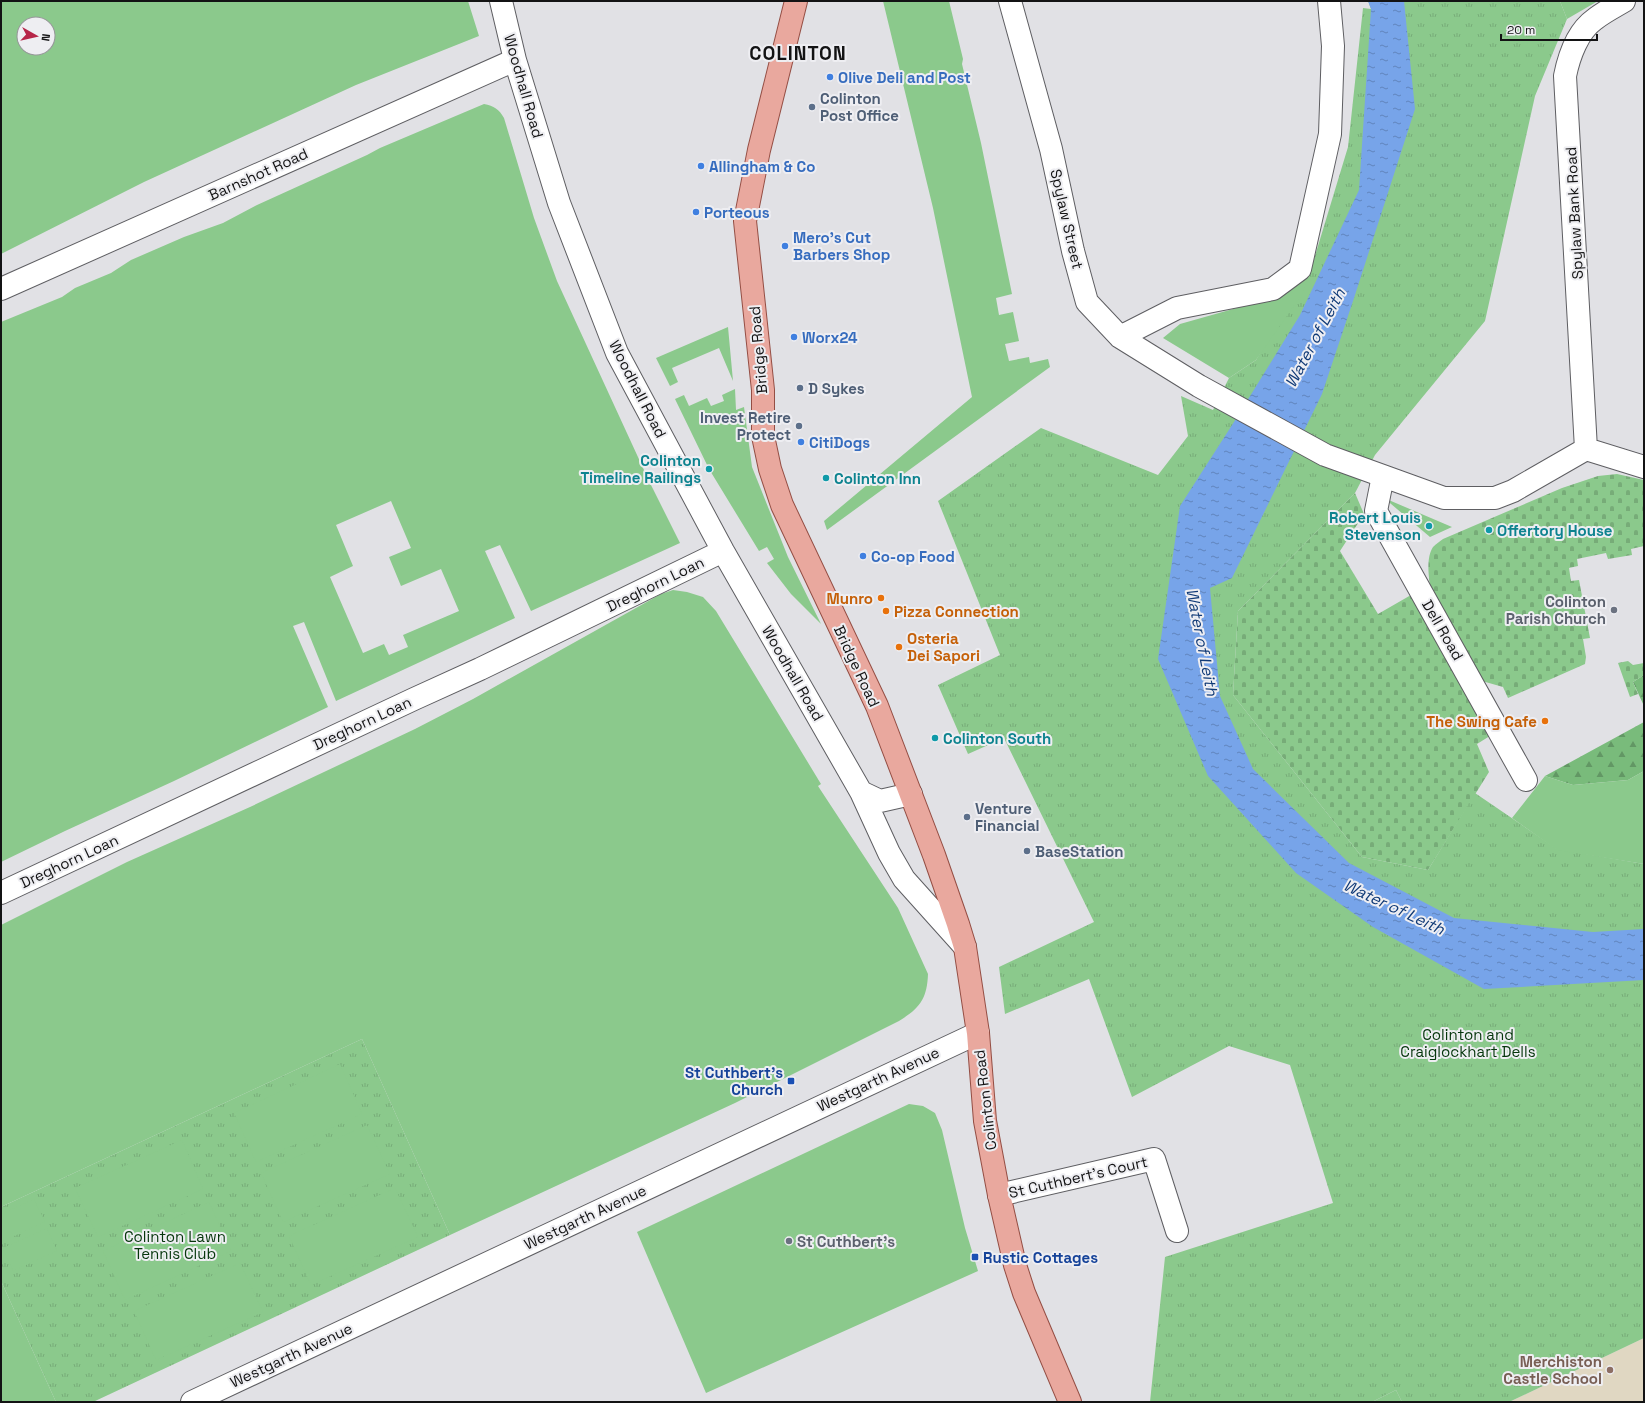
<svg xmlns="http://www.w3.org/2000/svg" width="1645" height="1403" font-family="'Space Grotesk',sans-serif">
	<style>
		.education { fill: #e0d7c2 }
		.forest { fill: url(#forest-firs) }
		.cemetery { fill: url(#cemetery-stones) }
		.park { fill: url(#park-tufts) }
		.garden { fill: #8bc98c; fill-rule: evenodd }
		.water { fill: url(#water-ripples) }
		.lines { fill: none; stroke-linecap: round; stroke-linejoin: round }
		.minor-casing { stroke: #5e5e62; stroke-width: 24 }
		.major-casing { stroke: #944e44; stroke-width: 24 }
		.minor { stroke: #fff; stroke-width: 22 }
		.major { stroke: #e9a89e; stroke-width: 22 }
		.shop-dot { fill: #3f7fe0; stroke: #eeeef2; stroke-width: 1.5 }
		.service-dot { fill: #5c6f8a; stroke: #eeeef2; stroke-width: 1.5 }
		.culture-dot { fill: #0f9aa8; stroke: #eeeef2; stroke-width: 1.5 }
		.food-dot { fill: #e8710a; stroke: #eeeef2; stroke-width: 1.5 }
		.worship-dot { fill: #6b7280; stroke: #eeeef2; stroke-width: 1.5 }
		.transit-dot { fill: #1a4fb4; stroke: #eeeef2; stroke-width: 1.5 }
		.education-dot { fill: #8d6e63; stroke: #eeeef2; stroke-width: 1.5 }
		.labels { text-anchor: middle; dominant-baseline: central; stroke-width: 4; stroke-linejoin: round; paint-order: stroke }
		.shop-label { font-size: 15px; font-weight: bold; fill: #366cbe; stroke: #eeeef2; text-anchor: start }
		.street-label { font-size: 15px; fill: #131314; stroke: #eeeef2 }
		.service-label { font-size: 15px; font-weight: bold; fill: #4e5e75; stroke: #eeeef2; text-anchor: start }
		.culture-label { font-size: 15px; font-weight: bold; fill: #0d838f; stroke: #eeeef2; text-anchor: start }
		.food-label { font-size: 15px; font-weight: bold; fill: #c56008; stroke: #eeeef2; text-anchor: end }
		.worship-label { font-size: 15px; font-weight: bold; fill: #5b616d; stroke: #eeeef2; text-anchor: end }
		.park-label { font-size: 15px; fill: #05360b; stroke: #eeeef2 }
		.transit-label { font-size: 15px; font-weight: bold; fill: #164399; stroke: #eeeef2; text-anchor: end }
		.education-label { font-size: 15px; font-weight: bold; fill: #785e54; stroke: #eeeef2; text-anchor: end }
		.water-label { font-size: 16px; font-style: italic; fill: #103a77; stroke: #eeeef2 }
		.district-label { font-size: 19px; font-weight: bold; letter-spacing: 1px; fill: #131314; stroke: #eeeef2 }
	</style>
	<defs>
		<pattern id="forest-firs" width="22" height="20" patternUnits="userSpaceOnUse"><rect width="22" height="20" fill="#79bb7b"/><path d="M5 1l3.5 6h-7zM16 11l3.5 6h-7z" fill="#629764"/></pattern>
		<pattern id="cemetery-stones" width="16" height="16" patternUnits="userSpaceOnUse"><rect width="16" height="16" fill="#8bc98c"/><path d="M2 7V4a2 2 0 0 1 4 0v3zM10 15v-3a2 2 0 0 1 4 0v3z" fill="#77ac78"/></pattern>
		<pattern id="park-tufts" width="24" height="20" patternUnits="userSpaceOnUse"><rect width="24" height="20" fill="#8bc98c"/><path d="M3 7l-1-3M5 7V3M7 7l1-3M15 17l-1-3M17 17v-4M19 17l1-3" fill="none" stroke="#77ac78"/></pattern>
		<pattern id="water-ripples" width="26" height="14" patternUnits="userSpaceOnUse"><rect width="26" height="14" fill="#77a4e9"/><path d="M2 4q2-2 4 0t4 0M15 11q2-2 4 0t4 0" fill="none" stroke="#6084bc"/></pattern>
	</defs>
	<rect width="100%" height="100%" fill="#e1e1e5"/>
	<path class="education" d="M 1644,1338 L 1644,1402 L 1509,1402 Z"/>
	<path class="forest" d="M 1644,675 L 1644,706 L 1633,682 Z
		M 1644,722 L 1644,771 L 1628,780 L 1573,785 L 1545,776 Z"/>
	<path class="cemetery" d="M 1617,474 L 1644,480 L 1644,546 L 1631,549 L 1632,555 L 1608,559 L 1606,553 L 1577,559 L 1578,566 L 1569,568 L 1571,581 L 1579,580 L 1590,638 L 1583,639 L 1586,657 L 1585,664 L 1508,698 L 1503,687 L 1482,681 L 1433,597 C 1429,584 1425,559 1433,547 C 1436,544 1440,541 1443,539 L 1562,488 L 1598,476 Z
		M 1355,493 L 1364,514 L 1340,551 L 1378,614 L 1411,595 L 1493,734 L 1477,744 L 1489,772 L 1428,870 L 1362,857 L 1233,695 L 1238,611 Z
		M 1628,661 L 1633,665 L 1644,663 L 1644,675 L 1633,682 L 1638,694 L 1630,697 L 1618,663 Z"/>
	<path class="park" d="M 1368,1 L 1560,1 L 1567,19 L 1535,96 L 1485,321 L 1375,455 L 1355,493 L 1238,611 L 1233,695 L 1362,857 L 1428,870 L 1475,793 L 1557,849 L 1644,864 L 1644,1338 L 1509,1402 L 1402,1402 L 1396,1390 L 1372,1402 L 1150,1402 L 1165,1257 L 1333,1203 L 1290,1065 L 1229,1046 L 1132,1097 L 1089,979 L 1005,1014 L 999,967 L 1094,922 L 1004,738 L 968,754 L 938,685 L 1000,655 L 938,501 L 1041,428 L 1158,475 L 1188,436 L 1181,396 L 1213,410 L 1229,378 L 1256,360 L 1311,269 L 1348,147 L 1363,8 L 1371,9 Z
		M 362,1039 L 450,1235 L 93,1402 L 56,1402 L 1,1281 L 1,1207 Z"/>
	<path class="garden" d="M 1,1 L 468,1 L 479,36 L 356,85 L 144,182 L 1,254 ZM 24,24 L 48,24 L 48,48 L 24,48 Z
		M 883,1 L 949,1 L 963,59 L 962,64 L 981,143 L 1012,294 L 996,298 L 999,315 L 1013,312 L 1019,341 L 1005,344 L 1009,361 L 1029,357 L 1030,363 L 1048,359 L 1050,367 L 827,530 L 824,521 L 972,397 L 933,208 Z
		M 1560,1 L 1598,1 L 1567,19 Z
		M 484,104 C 494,106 499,109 504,118 L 534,218 L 557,281 L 649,481 L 680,543 L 531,611 L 500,545 L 485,551 L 515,618 L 336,701 L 304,622 L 293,626 L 328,707 L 174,781 L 65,831 L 1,862 L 1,322 L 62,297 L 75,288 L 111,273 L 131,260 L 184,237 L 223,223 L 257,205 L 367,155 L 380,148 ZM 391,501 L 411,548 L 389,557 L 401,586 L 441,569 L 459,611 L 403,635 L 408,647 L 389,655 L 384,644 L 363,653 L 330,577 L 353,566 L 336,525 Z
		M 1311,269 L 1303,293 L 1256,360 L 1229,378 L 1163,338 L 1180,324 L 1272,298 L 1297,285 Z
		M 728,327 L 733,381 L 719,348 L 672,368 L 678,382 L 670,386 L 656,358 Z
		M 735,389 L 736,410 L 744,407 L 752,467 L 788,557 L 821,624 L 791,594 L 767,563 L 774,559 L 767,547 L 759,551 L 709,469 L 675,399 L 684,395 L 689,406 L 707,398 L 711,406 L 724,401 L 722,395 Z
		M 1384,498 L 1452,527 L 1430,537 Z
		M 673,590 L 687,592 L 703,597 L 716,611 L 821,784 L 818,786 L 898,908 L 928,974 C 927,999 920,1008 899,1021 L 735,1103 L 450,1235 L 362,1039 L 1,1207 L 1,925 L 127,862 L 250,807 L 415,729 L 473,699 L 661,594 Z
		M 1644,771 L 1644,864 L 1557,850 L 1512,818 L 1545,776 L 1573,785 L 1628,780 Z
		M 340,1064 L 362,1114 L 256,1162 L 234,1113 Z
		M 909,1104 L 923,1106 L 935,1113 L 942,1130 L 965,1228 L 978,1271 L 706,1393 L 637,1232 Z
		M 367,1125 L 390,1174 L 283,1222 L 261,1173 Z
		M 182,1140 L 203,1189 L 98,1237 L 75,1188 Z
		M 395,1188 L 418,1237 L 311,1285 L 289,1236 Z
		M 34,1199 L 45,1222 L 1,1242 L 1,1214 Z
		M 209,1202 L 231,1251 L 125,1300 L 103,1251 Z
		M 47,1228 L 57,1251 L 13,1271 L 3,1248 Z
		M 240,1263 L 263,1312 L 156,1360 L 134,1311 Z
		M 1,1281 L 56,1402 L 1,1402 Z
		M 1396,1390 L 1402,1402 L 1372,1402 Z"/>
	<path class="water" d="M 1368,1 L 1404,1 L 1415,109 L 1355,295 L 1322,394 L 1232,578 L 1210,588 L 1220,696 L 1253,769 L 1349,863 L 1454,918 L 1593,932 L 1644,929 L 1644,980 L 1484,989 L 1373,927 L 1296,873 L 1208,776 L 1158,659 L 1180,506 L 1234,422 L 1300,315 L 1359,190 L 1371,9 Z"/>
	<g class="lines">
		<g class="minor-casing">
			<path id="minor" d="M 501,1 L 515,60 L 559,203 L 617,353 L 723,551 L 861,792 L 889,853 L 904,879 L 965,947
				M 1010,1 L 1051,149 L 1073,251 L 1087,302 L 1120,337 L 1199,386 L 1325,455 L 1444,498 L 1495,498 L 1513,491 L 1586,449 L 1644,467
				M 1,289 L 515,60
				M 1120,337 L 1177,308 L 1273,289 L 1300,269 L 1330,134 L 1333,46 L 1329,1
				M 1586,449 L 1565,76 C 1569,56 1578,31 1595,19 C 1604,12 1614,7 1624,1
				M 1383,476 L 1376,511 L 1526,780
				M 861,792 L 880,801 L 911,794
				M 1,893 L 414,699 L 480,669 L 723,551
				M 999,1195 L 1154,1159 L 1177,1231
				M 192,1402 L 978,1033"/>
		</g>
		<g class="major-casing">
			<path id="major" d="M 796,1 L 759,150 L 745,221 L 763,390 L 763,436 L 770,469 L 782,505 L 877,706 L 934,855 L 958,924 L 965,947 L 978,1033 L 985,1121 L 999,1195 L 1015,1265 L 1024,1293 L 1070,1402"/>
		</g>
		<use href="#minor" class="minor"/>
		<use href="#major" class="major"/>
	</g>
	<g class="shop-dot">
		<circle cx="830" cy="77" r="4"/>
		<circle cx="701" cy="166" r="4"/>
		<circle cx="696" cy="212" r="4"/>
		<circle cx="785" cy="246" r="4"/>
		<circle cx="794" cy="337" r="4"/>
		<circle cx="801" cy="442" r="4"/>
		<circle cx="863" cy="556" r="4"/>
	</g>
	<g class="service-dot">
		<circle cx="812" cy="107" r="4"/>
		<circle cx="800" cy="388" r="4"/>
		<circle cx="799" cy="426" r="4"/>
		<circle cx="967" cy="817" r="4"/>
		<circle cx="1027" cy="851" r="4"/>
	</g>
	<g class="culture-dot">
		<circle cx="709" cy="469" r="4"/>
		<circle cx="826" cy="478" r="4"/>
		<circle cx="1429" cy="526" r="4"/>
		<circle cx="1489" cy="530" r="4"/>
		<circle cx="935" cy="738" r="4"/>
	</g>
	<g class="food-dot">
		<circle cx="881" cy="598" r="4"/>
		<circle cx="886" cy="611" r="4"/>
		<circle cx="899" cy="647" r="4"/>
		<circle cx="1545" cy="721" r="4"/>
	</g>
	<g class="worship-dot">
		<circle cx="1614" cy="610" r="4"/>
		<circle cx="789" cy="1241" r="4"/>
	</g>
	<g class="transit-dot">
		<rect x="787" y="1077" width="8" height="8" rx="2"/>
		<rect x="971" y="1253" width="8" height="8" rx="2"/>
	</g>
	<circle class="education-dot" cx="1610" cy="1370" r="4"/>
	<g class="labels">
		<g class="shop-label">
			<text x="838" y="77">Olive Deli and Post</text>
			<text x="709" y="166">Allingham &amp; Co</text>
			<text x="704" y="212">Porteous</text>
			<text x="793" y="237">Mero's Cut<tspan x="793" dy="17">Barbers Shop</tspan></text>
			<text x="802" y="337">Worx24</text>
			<text x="809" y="442">CitiDogs</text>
			<text x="871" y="556">Co-op Food</text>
		</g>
		<g class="street-label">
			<text transform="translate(524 86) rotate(74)">Woodhall Road</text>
			<text transform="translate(258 174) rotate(-24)">Barnshot Road</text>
			<text transform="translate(1574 213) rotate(-93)">Spylaw Bank Road</text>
			<text transform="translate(1067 219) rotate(77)">Spylaw Street</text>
			<text transform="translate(758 350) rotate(-95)">Bridge Road</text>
			<text transform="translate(638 389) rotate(63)">Woodhall Road</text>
			<text transform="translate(655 584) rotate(-26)">Dreghorn Loan</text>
			<text transform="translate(1443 630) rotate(60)">Dell Road</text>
			<text transform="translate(857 666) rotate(65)">Bridge Road</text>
			<text transform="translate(793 673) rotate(60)">Woodhall Road</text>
			<text transform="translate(362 723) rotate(-25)">Dreghorn Loan</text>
			<text transform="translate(69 861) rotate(-25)">Dreghorn Loan</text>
			<text transform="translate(878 1079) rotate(-25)">Westgarth Avenue</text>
			<text transform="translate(985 1100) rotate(-97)">Colinton Road</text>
			<text transform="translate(1078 1177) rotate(-13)">St Cuthbert's Court</text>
			<text transform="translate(585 1217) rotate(-25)">Westgarth Avenue</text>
			<text transform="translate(291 1355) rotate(-25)">Westgarth Avenue</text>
		</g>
		<g class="service-label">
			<text x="820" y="98">Colinton<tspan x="820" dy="17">Post Office</tspan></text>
			<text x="808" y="388">D Sykes</text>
			<text x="791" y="417" text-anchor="end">Invest Retire<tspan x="791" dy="17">Protect</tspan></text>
			<text x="975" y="808">Venture<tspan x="975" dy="17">Financial</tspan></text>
			<text x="1035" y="851">BaseStation</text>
		</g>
		<g class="culture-label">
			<text x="701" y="460" text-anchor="end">Colinton<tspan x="701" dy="17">Timeline Railings</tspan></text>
			<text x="834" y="478">Colinton Inn</text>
			<text x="1421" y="517" text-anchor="end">Robert Louis<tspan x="1421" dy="17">Stevenson</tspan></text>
			<text x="1497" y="530">Offertory House</text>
			<text x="943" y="738">Colinton South</text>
		</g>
		<g class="food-label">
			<text x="873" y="598">Munro</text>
			<text x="894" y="611" text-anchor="start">Pizza Connection</text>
			<text x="907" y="638" text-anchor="start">Osteria<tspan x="907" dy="17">Dei Sapori</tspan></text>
			<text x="1537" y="721">The Swing Cafe</text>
		</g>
		<g class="worship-label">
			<text x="1606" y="601">Colinton<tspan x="1606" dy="17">Parish Church</tspan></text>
			<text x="797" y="1241" text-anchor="start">St Cuthbert's</text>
		</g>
		<g class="park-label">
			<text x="1468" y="1034">Colinton and<tspan x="1468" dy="17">Craiglockhart Dells</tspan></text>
			<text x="175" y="1236">Colinton Lawn<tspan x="175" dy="17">Tennis Club</tspan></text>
		</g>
		<g class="transit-label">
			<text x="783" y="1072">St Cuthbert's<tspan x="783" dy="17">Church</tspan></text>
			<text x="983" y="1257" text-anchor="start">Rustic Cottages</text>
		</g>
		<g class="education-label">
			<text x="1602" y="1361">Merchiston<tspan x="1602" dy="17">Castle School</tspan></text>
		</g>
		<g class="water-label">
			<text transform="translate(1315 338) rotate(-62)">Water of Leith</text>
			<text transform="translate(1202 642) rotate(79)">Water of Leith</text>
			<text transform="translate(1394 907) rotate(25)">Water of Leith</text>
		</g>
		<g class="district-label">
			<text x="798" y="53">COLINTON</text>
		</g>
	</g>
	<rect width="1645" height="1403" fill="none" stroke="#131314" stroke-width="4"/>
	<g transform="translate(36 36) rotate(98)"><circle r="19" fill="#eeeef2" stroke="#969699"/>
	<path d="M0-3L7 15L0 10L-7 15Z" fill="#b62548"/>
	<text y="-6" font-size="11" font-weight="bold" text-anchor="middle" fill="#131314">N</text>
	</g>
	<path d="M1501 34v6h96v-6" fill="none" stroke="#131314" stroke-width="2"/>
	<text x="1507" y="34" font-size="12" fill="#131314" stroke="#eeeef2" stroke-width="3" paint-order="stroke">20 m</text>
</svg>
